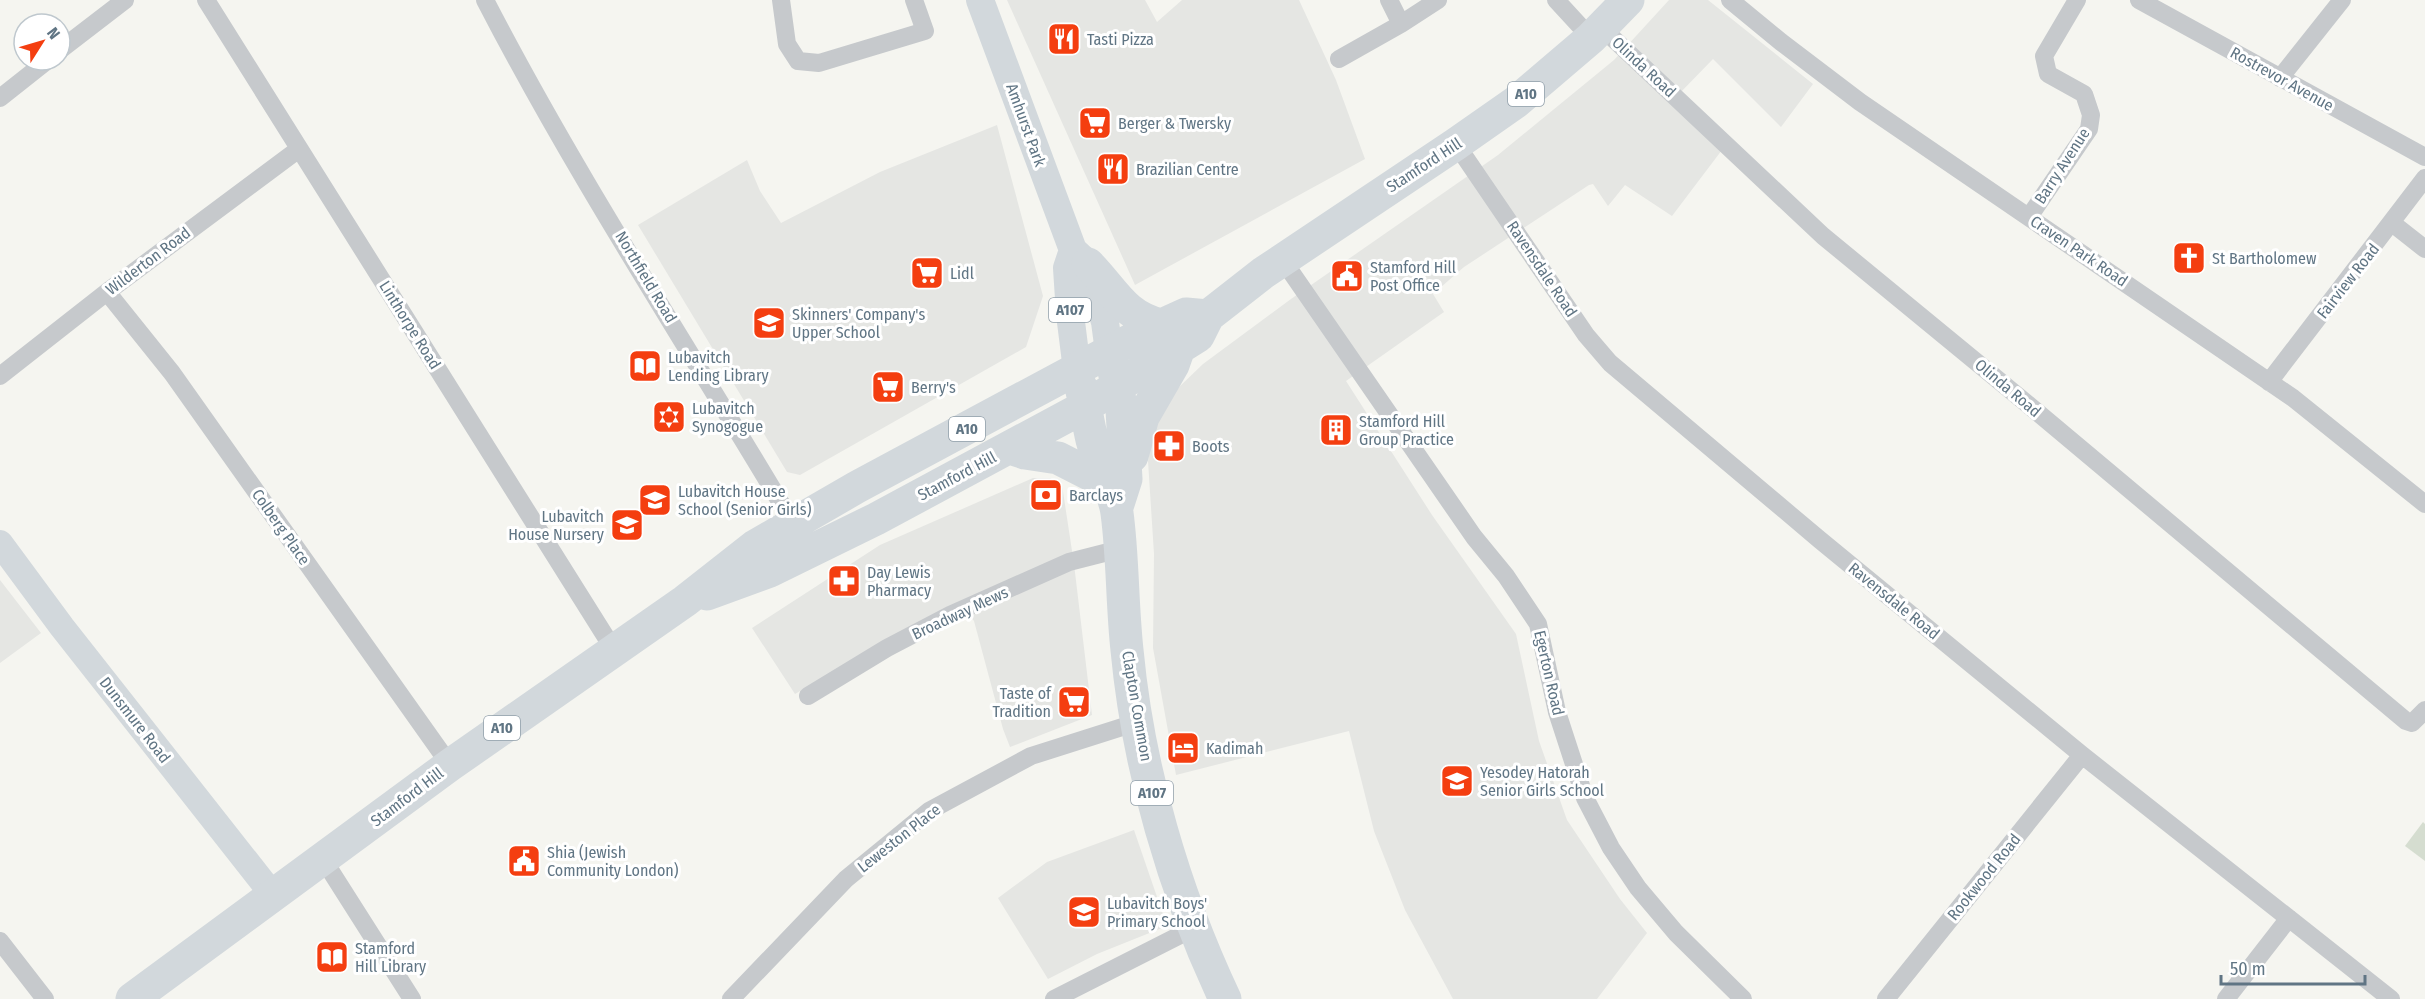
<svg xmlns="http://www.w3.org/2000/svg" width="2425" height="999" font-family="'Fira Sans Condensed',sans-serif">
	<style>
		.built { fill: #e5e6e3 }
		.green { fill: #d5ddd0 }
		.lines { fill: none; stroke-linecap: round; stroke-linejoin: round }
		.street { stroke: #c6c9cc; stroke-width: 18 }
		.secondary { stroke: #d2d8dc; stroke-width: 26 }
		.primary { stroke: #d2d8dc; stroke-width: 28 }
		.highway { stroke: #d2d8dc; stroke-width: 33 }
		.labels { text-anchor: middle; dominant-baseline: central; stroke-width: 6; stroke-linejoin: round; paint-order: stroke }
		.shield { fill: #fff; stroke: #909ea9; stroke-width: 1.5 }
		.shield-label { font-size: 15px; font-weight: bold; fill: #607584 }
		.poi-label { font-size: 16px; fill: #607584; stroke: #fff; text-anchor: start }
		.street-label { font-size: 16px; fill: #607584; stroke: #fff }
	</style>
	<rect width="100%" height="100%" fill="#f5f5f0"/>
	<path class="built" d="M 1007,0 L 1145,0 L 1157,22 L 1182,0 L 1299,0 L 1336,80 L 1365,159 L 1135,285 Z
		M 1669,0 L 1708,0 L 1813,84 L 1781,127 L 1713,59 L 1678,95 L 1728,142 L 1672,216 L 1625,185 L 1608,206 L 1593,184 L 1589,185 L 1464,267 L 1433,294 L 1444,312 L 1346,381 L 1432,515 L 1516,634 L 1539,741 L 1567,820 L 1620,899 L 1647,933 L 1597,999 L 1453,999 L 1405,910 L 1374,831 L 1349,731 L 1176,775 L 1153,648 L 1154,554 L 1148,461 L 1153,427 L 1177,389 L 1203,364 L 1291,299 L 1498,155 L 1614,60 Z
		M 997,125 L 1043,296 L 1026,347 L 800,475 L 787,472 L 638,225 L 747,160 L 760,191 L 781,223 L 880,172 Z
		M 1033,478 L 1050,478 L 1062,485 L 1074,564 L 1092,715 L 1010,747 L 1003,729 L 974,621 L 962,606 L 894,637 L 795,694 L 752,628 L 880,545 Z
		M 0,580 L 41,633 L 0,663 Z
		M 1134,830 L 1167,926 L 1097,954 L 1048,979 L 998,898 L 1047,862 Z"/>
	<path class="green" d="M 2423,822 L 2425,824 L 2425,861 L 2405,846 Z"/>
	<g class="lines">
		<path class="street" d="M 206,0 L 614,650
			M 485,0 C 579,182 693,354 797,530
			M 781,0 L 787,44 L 798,61 L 819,63 L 925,31 L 914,0
			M 1389,0 L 1401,24
			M 1556,0 L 1591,38
			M 1730,0 L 1781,42 L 1860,102 L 2293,398 L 2425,504
			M 2139,0 L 2425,157
			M 1602,28 L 1823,236 L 2025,402 L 2406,721 L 2412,723 L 2425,710
			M 60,50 L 125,0
			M 1339,59 L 1401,24 L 1438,0
			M 2280,78 L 2342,0
			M 0,98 L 48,60
			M 1456,144 L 1586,335 L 1610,363 L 1820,540 L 2082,755 L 2391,999
			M 2029,217 L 2089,129 L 2091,115 L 2084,94 L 2048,74 L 2044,56 L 2077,0
			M 2392,223 L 2425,249
			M 1282,259 L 1474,537 L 1506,576 L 1538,624 L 1557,712 L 1585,798 L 1611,848 L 1638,888 L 1676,933 L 1743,999
			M 107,292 L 172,373 L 450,765
			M 0,376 L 107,292 L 299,149
			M 2269,382 L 2425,178
			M 808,696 L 887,648 L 950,615 L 1069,562 L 1120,549
			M 323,859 L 412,999
			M 0,941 L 45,999
			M 731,999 L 846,879 L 929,811 L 1031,756 L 1138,722
			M 1054,999 L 1194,928
			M 1886,999 L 2082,755
			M 2226,999 L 2289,918"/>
		<path class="secondary" d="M 0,543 L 62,627 L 273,895"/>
		<path class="primary" d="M 980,0 L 1073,250 L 1088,264 L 1105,322 L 1109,352
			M 1073,250 L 1067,268 L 1070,314 L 1077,370"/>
		<path class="highway" d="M 1088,264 C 1114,290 1123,316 1161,325
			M 1113,366 L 1122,410 L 1126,479 L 1117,507
			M 1081,387 C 1085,404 1088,422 1092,440 C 1098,464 1114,490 1117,513 C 1123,558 1122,604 1127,650 C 1138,768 1174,891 1225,999
			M 1010,448 L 1025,453 L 1058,458 L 1107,483
			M 1132,456 L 1143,417 L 1173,365 L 1179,348
			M 707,594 L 770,571 L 876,519 L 1086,406 L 1179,348 L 1198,336 L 1208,316 L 1263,273 L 1456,144 L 1516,102 L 1591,38 L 1628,0
			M 132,999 L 450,765 L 685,601 L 755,546 L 857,487 L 1142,334 L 1186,314 L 1208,316"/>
	</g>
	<defs>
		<g id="restaurant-square" transform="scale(1.725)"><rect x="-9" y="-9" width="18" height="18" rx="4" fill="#f43e10" stroke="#fff"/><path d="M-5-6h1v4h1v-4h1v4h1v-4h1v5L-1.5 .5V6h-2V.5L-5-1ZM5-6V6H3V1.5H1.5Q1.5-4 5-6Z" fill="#fff"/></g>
		<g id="supermarket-square" transform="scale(1.725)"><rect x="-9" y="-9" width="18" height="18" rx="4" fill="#f43e10" stroke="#fff"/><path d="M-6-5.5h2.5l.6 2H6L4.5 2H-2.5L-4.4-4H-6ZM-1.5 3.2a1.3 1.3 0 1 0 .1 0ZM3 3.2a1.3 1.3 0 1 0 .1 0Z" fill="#fff"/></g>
		<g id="church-square" transform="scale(1.725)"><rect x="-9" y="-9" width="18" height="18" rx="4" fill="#f43e10" stroke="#fff"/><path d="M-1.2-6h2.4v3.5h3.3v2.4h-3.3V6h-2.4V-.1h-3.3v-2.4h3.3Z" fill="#fff"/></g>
		<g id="civic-square" transform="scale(1.725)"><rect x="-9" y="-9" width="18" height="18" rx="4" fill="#f43e10" stroke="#fff"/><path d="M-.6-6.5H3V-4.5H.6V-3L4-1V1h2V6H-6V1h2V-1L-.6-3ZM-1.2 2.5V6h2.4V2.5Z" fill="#fff"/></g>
		<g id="school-square" transform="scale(1.725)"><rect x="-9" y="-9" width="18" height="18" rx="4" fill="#f43e10" stroke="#fff"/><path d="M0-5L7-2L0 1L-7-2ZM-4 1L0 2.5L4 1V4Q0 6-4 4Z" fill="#fff"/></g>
		<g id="library-square" transform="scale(1.725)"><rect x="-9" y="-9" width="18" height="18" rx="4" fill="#f43e10" stroke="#fff"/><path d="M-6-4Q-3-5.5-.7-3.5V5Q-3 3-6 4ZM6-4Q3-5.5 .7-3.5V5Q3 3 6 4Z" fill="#fff"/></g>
		<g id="synagogue-square" transform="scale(1.725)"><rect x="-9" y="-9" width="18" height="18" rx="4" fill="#f43e10" stroke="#fff"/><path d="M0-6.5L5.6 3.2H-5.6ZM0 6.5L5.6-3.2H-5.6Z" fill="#fff"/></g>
		<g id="building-square" transform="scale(1.725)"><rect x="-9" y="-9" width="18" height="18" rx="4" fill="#f43e10" stroke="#fff"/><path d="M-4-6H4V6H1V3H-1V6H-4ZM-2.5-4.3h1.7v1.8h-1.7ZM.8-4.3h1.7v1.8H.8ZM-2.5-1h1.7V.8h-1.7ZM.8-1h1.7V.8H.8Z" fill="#fff"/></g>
		<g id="pharmacy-square" transform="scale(1.725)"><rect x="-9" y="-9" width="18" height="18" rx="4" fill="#f43e10" stroke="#fff"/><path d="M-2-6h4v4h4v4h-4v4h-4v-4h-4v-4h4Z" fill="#fff"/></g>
		<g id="bank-square" transform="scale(1.725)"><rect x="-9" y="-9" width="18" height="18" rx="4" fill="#f43e10" stroke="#fff"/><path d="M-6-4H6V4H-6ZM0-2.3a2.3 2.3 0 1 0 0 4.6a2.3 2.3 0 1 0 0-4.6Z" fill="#fff"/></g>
		<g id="hotel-square" transform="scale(1.725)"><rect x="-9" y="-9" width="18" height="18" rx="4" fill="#f43e10" stroke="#fff"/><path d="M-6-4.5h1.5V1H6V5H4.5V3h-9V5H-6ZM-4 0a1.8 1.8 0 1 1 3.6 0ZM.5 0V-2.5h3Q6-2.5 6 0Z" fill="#fff"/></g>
	</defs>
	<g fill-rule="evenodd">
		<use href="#restaurant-square" x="1064" y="39"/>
		<use href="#supermarket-square" x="1095" y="123"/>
		<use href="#restaurant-square" x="1113" y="169"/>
		<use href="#church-square" x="2189" y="258"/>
		<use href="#supermarket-square" x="927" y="273"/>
		<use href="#civic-square" x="1347" y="276"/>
		<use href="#school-square" x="769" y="323"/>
		<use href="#library-square" x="645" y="366"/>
		<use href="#supermarket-square" x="888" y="387"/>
		<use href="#synagogue-square" x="669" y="417"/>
		<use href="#building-square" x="1336" y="430"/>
		<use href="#pharmacy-square" x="1169" y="446"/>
		<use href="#bank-square" x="1046" y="495"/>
		<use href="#school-square" x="655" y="500"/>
		<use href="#school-square" x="627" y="525"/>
		<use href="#pharmacy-square" x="844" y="581"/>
		<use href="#supermarket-square" x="1074" y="702"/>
		<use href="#hotel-square" x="1183" y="748"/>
		<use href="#school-square" x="1457" y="781"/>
		<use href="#civic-square" x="524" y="861"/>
		<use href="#school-square" x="1084" y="912"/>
		<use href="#library-square" x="332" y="957"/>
	</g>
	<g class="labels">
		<g class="shield">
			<rect x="1508" y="82" width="36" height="24" rx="4.5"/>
			<rect x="1049" y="298" width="42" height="24" rx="4.5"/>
			<rect x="949" y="417" width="36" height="24" rx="4.5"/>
			<rect x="484" y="716" width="36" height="24" rx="4.5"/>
			<rect x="1131" y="781" width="42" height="24" rx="4.5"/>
		</g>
		<g class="shield-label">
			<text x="1526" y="94">A10</text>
			<text x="1070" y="310">A107</text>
			<text x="967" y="429">A10</text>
			<text x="502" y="728">A10</text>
			<text x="1152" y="793">A107</text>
		</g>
		<g class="poi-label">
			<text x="1087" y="39">Tasti Pizza</text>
			<text x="1118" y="123">Berger &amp; Twersky</text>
			<text x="1136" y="169">Brazilian Centre</text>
			<text x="2212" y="258">St Bartholomew</text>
			<text x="1370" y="267">Stamford Hill<tspan x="1370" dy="18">Post Office</tspan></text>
			<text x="950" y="273">Lidl</text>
			<text x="792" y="314">Skinners' Company's<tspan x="792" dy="18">Upper School</tspan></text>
			<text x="668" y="357">Lubavitch<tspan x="668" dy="18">Lending Library</tspan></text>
			<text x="911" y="387">Berry's</text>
			<text x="692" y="408">Lubavitch<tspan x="692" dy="18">Synogogue</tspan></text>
			<text x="1359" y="421">Stamford Hill<tspan x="1359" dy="18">Group Practice</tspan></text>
			<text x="1192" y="446">Boots</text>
			<text x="678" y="491">Lubavitch House<tspan x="678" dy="18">School (Senior Girls)</tspan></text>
			<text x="1069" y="495">Barclays</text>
			<text x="604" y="516" text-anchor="end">Lubavitch<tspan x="604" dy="18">House Nursery</tspan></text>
			<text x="867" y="572">Day Lewis<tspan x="867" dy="18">Pharmacy</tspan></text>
			<text x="1051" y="693" text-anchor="end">Taste of<tspan x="1051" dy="18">Tradition</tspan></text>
			<text x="1206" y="748">Kadimah</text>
			<text x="1480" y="772">Yesodey Hatorah<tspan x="1480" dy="18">Senior Girls School</tspan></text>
			<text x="547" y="852">Shia (Jewish<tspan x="547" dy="18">Community London)</tspan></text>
			<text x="1107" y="903">Lubavitch Boys'<tspan x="1107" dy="18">Primary School</tspan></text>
			<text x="355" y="948">Stamford<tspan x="355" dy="18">Hill Library</tspan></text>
		</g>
		<g class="street-label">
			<text transform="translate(1644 67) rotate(43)">Olinda Road</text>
			<text transform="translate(2282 79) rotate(29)">Rostrevor Avenue</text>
			<text transform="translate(1026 125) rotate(70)">Amhurst Park</text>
			<text transform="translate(1424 165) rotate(-33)">Stamford Hill</text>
			<text transform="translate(2062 166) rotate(-57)">Barry Avenue</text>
			<text transform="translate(2079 251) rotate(34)">Craven Park Road</text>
			<text transform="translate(148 261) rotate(-37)">Wilderton Road</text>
			<text transform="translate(1542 269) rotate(56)">Ravensdale Road</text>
			<text transform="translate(646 277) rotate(59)">Northfield Road</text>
			<text transform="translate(2348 281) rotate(-52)">Fairview Road</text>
			<text transform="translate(410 325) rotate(58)">Linthorpe Road</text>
			<text transform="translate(2008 388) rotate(40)">Olinda Road</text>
			<text transform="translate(957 476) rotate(-28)">Stamford Hill</text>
			<text transform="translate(281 527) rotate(55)">Colberg Place</text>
			<text transform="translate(1894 601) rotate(39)">Ravensdale Road</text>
			<text transform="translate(960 613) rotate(-25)">Broadway Mews</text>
			<text transform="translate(1549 673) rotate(77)">Egerton Road</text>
			<text transform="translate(1137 706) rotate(80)">Clapton Common</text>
			<text transform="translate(135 720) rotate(52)">Dunsmure Road</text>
			<text transform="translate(407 797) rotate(-37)">Stamford Hill</text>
			<text transform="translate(899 838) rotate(-38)">Leweston Place</text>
			<text transform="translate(1984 877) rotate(-51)">Rookwood Road</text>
		</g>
	</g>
	<g transform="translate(42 42) rotate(53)"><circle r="28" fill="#ffffff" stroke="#bfc8ce" stroke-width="1.5"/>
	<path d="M0-4.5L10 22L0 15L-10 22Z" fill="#f43e10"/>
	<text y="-9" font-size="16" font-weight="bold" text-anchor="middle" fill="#607584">N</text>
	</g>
	<path d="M2221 975v9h144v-9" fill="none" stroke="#607584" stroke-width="3"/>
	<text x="2230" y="975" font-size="18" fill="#607584" stroke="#ffffff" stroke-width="4.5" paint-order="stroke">50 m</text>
</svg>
